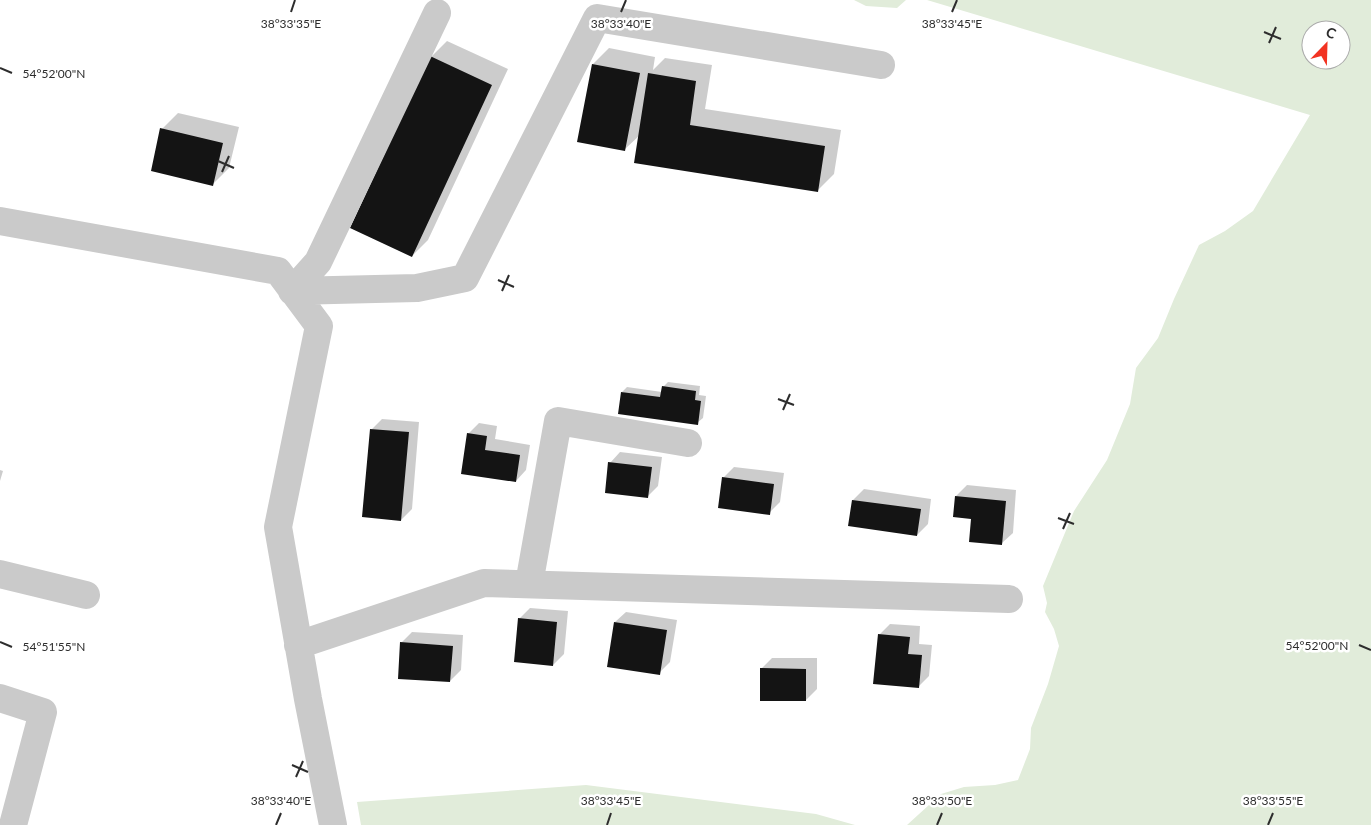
<svg xmlns="http://www.w3.org/2000/svg" width="1371" height="825" font-family="Lato,sans-serif">
	<style>
		.green { fill: #e1ecda; fill-rule: evenodd }
		.shadow { fill: #0003 }
		.building { fill: #141414 }
		.lines { fill: none; stroke-linecap: round; stroke-linejoin: round }
		.minor { stroke: #cacaca; stroke-width: 28 }
		.ticks { fill: none; stroke: #2d2d2d; stroke-width: 2 }
		.ticks-label { font-size: 12px; text-anchor: middle; fill: #2d2d2d; stroke: #fff; stroke-width: 5; stroke-linejoin: round; paint-order: stroke }
	</style>
	<rect width="100%" height="100%" fill="#fff"/>
	<path class="green" d="M 854,0 L 906,0 L 897,8 L 866,6 Z
		M 927,0 L 1371,0 L 1371,825 L 907,825 L 941,794 L 964,787 L 995,785 L 1018,780 L 1030,749 L 1031,728 L 1048,684 L 1059,646 L 1054,629 L 1045,612 L 1047,603 L 1043,586 L 1074,511 L 1107,460 L 1130,404 L 1136,368 L 1158,338 L 1174,299 L 1199,245 L 1225,231 L 1253,211 L 1310,115 ZM 1311,30 L 1341,30 L 1341,60 L 1311,60 Z
		M 586,785 L 816,814 L 855,825 L 361,825 L 357,802 Z"/>
	<path class="shadow" d="M 447,41 L 508,69 L 428,240 L 412,256 L 431,57 Z
		M 609,48 L 655,57 L 653,70 L 665,58 L 712,65 L 705,109 L 841,130 L 834,174 L 818,190 L 640,135 L 625,149 L 593,64 Z
		M 178,113 L 239,127 L 229,168 L 213,184 L 162,129 Z
		M 668,382 L 700,386 L 699,395 L 706,396 L 703,418 L 697,423 L 622,392 L 627,387 L 662,392 L 663,387 Z
		M 382,419 L 419,422 L 412,509 L 401,520 L 371,430 Z
		M 479,423 L 497,426 L 495,439 L 530,445 L 526,470 L 516,481 L 468,434 Z
		M 620,452 L 662,457 L 658,486 L 647,497 L 610,463 Z
		M 734,467 L 784,473 L 780,502 L 769,513 L 723,478 Z
		M 0,470 L 3,471 L 0,481 Z
		M 967,485 L 1016,490 L 1013,533 L 1002,543 L 972,518 L 956,496 Z
		M 864,489 L 931,499 L 928,524 L 917,535 L 849,525 L 853,500 Z
		M 530,608 L 568,611 L 564,654 L 553,665 L 519,619 Z
		M 626,612 L 677,620 L 670,662 L 659,673 L 615,622 Z
		M 890,624 L 920,626 L 919,644 L 932,645 L 929,676 L 918,687 L 879,635 Z
		M 412,632 L 463,635 L 461,670 L 450,681 L 401,643 Z
		M 772,658 L 817,658 L 817,689 L 806,700 L 761,669 Z"/>
	<path class="building" d="M 430,56 L 492,85 L 412,257 L 350,228 Z
		M 592,64 L 640,73 L 625,151 L 577,142 Z
		M 648,73 L 696,81 L 690,125 L 825,146 L 818,192 L 634,163 Z
		M 160,128 L 223,143 L 213,186 L 151,171 Z
		M 662,386 L 696,391 L 695,400 L 701,401 L 698,425 L 618,414 L 621,392 L 660,397 Z
		M 370,429 L 409,432 L 401,521 L 362,517 Z
		M 467,433 L 487,436 L 485,450 L 520,455 L 516,482 L 461,474 Z
		M 608,462 L 652,467 L 648,498 L 605,493 Z
		M 722,477 L 774,484 L 770,515 L 718,508 Z
		M 955,496 L 1006,501 L 1002,545 L 969,542 L 971,519 L 953,517 Z
		M 852,500 L 921,509 L 917,536 L 848,526 Z
		M 518,618 L 557,622 L 553,666 L 514,662 Z
		M 614,622 L 667,630 L 660,675 L 607,667 Z
		M 878,634 L 910,637 L 908,654 L 922,655 L 919,688 L 873,684 Z
		M 400,642 L 453,646 L 450,682 L 398,679 Z
		M 760,668 L 806,669 L 806,701 L 760,701 Z"/>
	<g class="lines">
		<path class="minor" d="M 0,221 L 278,271 L 319,326 L 278,527 L 308,699 L 333,825
			M 292,291 L 417,288 L 465,278 L 597,18 L 881,65
			M 292,291 L 318,262 L 437,13
			M 0,574 L 86,595
			M 529,584 L 558,421 L 688,443
			M 298,645 L 484,583 L 1009,599
			M 0,698 L 43,712 L 13,825"/>
	</g>
	<path class="ticks" d="M 291,12 L 295,0M 621,12 L 626,0M 952,12 L 957,0M 1264,32 L 1281,39M 1269,43 L 1276,27M 0,68 L 12,73M 218,161 L 234,168M 222,172 L 229,156M 498,280 L 514,287M 502,291 L 509,275M 778,399 L 794,405M 783,410 L 790,394M 1058,518 L 1074,524M 1063,529 L 1070,513M 0,642 L 12,647M 1359,645 L 1371,650M 292,765 L 308,772M 296,777 L 303,761M 276,825 L 281,813M 607,825 L 611,813M 937,825 L 942,813M 1268,825 L 1273,813"/>
	<g class="ticks-label">
		<text x="291" y="28">38°33'35"E</text>
		<text x="621" y="28">38°33'40"E</text>
		<text x="952" y="28">38°33'45"E</text>
		<text x="54" y="78">54°52'00"N</text>
		<text x="1317" y="650">54°52'00"N</text>
		<text x="54" y="651">54°51'55"N</text>
		<text x="281" y="805">38°33'40"E</text>
		<text x="611" y="805">38°33'45"E</text>
		<text x="942" y="805">38°33'50"E</text>
		<text x="1273" y="805">38°33'55"E</text>
	</g>
	<g transform="translate(1326 45) rotate(23)"><circle r="24" fill="#ffffff" stroke="#ababab"/>
	<path d="M0-4L9 19L0 12L-9 19Z" fill="#f23322"/>
	<text y="-8" font-size="14" font-weight="bold" text-anchor="middle" fill="#2d2d2d">С</text>
	</g>
</svg>
